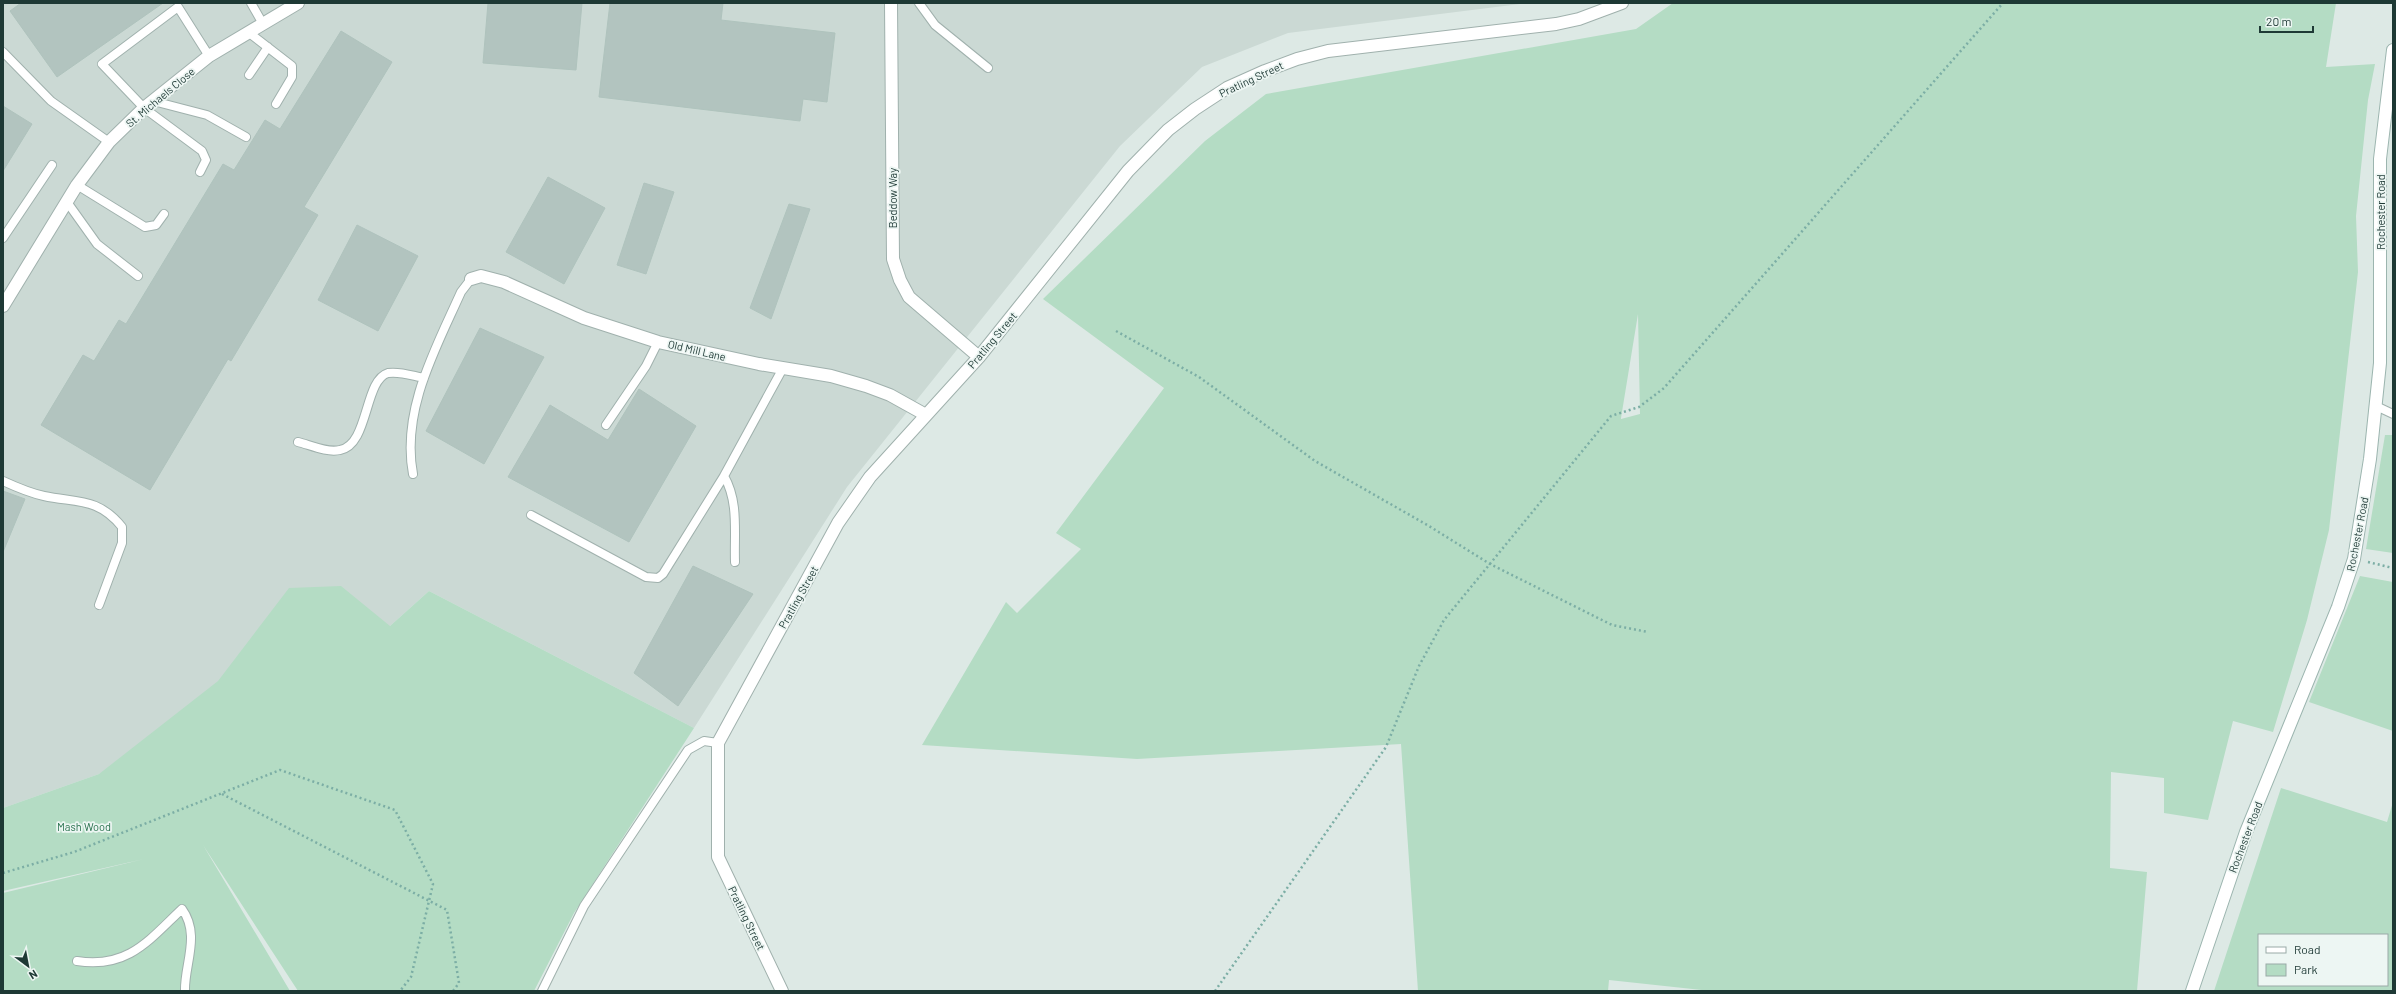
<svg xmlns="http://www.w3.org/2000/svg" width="2396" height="994" font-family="Barlow,sans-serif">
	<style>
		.built { fill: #cbd9d4 }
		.green { fill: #b4dcc4; fill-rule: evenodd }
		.building { fill: #b2c4bf; stroke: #afc3bd }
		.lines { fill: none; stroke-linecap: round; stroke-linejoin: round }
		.lane-casing { stroke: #a0b1ad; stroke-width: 10 }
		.street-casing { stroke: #a0b1ad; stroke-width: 14 }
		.secondary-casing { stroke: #9cb5af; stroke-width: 14 }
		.path { stroke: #7caea5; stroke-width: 2.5; stroke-dasharray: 2 3; stroke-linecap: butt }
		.lane { stroke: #fff; stroke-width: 8 }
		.street { stroke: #fff; stroke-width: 12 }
		.secondary { stroke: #fff; stroke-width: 12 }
		.labels { text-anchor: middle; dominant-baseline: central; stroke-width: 3.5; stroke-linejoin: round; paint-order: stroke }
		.street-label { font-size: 11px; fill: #1e3935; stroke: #edf6f3 }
		.park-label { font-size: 11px; fill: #28714d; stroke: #edf6f3 }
	</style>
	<rect width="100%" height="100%" fill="#dde9e5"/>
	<path class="built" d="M 3,3 L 1529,3 L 1288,33 L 1202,67 L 1120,146 L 847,487 L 694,728 L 429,591 L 390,626 L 99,774 L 3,808 Z"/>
	<path class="green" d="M 1673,3 L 2336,3 L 2326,67 L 2375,64 L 2368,100 L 2356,216 L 2358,272 L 2329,530 L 2307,620 L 2273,732 L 2233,721 L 2208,820 L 2164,813 L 2164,778 L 2111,772 L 2110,868 L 2147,872 L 2137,991 L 1711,991 L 1609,980 L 1608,991 L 1418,991 L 1401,744 L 1137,759 L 922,745 L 1006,602 L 1017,613 L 1081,549 L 1056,533 L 1164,388 L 1043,299 L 1205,141 L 1266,94 L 1636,29 ZM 1638,314 L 1640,414 L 1621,419 L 1621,418 Z
		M 2385,435 L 2393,435 L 2393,553 L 2366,549 Z
		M 2360,576 L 2393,582 L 2393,731 L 2309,702 Z
		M 341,586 L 390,626 L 429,591 L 694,728 L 574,913 L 534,991 L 298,991 L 203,845 L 290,991 L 3,991 L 3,893 L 144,859 L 3,891 L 3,808 L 99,774 L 218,681 L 289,588 Z
		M 2281,788 L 2387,822 L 2393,802 L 2393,991 L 2214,991 ZM 2259,935 L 2387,935 L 2387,985 L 2259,985 Z"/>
	<path class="building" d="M 21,3 L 163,3 L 57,77 L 10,11 Z
		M 488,3 L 582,3 L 576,70 L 483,63 Z
		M 610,3 L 723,3 L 721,20 L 835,33 L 827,102 L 803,99 L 800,121 L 599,97 Z
		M 341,31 L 392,62 L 304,207 L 318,215 L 231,361 L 228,359 L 150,490 L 41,425 L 83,355 L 94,361 L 119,320 L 126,324 L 223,164 L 234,170 L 265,120 L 280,129 Z
		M 3,106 L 32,124 L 3,171 Z
		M 548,177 L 605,208 L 564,284 L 506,252 Z
		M 644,183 L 674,192 L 646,274 L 617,265 Z
		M 789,204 L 810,209 L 771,319 L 750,308 Z
		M 357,225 L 418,256 L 378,331 L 318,300 Z
		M 480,328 L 544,357 L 484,464 L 426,431 Z
		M 639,389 L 696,426 L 629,542 L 508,477 L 550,405 L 608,440 Z
		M 3,491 L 25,499 L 3,552 Z
		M 693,566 L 753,594 L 678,706 L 634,673 Z"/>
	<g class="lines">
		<g class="lane-casing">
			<path id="lane" d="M 251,3 L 263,24
				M 919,3 L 935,25 L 988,68
				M 248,32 L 292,66 L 292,77 L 276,104
				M 3,52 L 51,101 L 109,142
				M 249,75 L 268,47
				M 153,101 L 207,115 L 246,137
				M 200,172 L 206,160 L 202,151 L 144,108 L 102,64 L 178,7 L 209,56
				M 77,185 L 145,227 L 156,225 L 164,214
				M 67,202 L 97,244 L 138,276
				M 3,238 L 52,165
				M 2376,406 L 2393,414
				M 606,425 L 646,366 L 658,342
				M 298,442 C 310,445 327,453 340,450 C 369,445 364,380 388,373 C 400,371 413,376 424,378
				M 413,474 C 401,410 436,348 461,292 L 471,279
				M 3,481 C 16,487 30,493 44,496 C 76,503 98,497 122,527 L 122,543 L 99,605
				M 531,515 L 646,577 L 658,578 L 663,574 L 724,476
				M 735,562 C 734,532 739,502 724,476 L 783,368
				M 77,961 C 128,969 149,940 182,909 C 201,935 184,965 185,991
				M 542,991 L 584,906 L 688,750 L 704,741 L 718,743"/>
		</g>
		<g class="street-casing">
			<path id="street" d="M 891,3 L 893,259 L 900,280 L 909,297 L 979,357
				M 471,279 L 481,276 L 504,282 L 584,318 L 658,342 L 759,364 L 831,376 L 866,386 L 890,395 L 926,415
				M 3,306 L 77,185 L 109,142 L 144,108 L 209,56 L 298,3
				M 782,991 L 718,857 L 718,743 L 838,523 L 870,477 L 979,357 L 1128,171 L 1168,130 L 1195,109 L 1227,88 L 1265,71 L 1297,59 L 1328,51 L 1556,24 L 1579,19 L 1622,3"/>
		</g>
		<g class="secondary-casing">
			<path id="secondary" d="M 2192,991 L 2246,832 L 2338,607 L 2354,559 L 2370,459 L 2380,363 L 2380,159 L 2393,50"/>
		</g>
		<path class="path" d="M 1116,331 L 1199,377 L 1315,461 L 1429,526 L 1490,564 L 1612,625 L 1648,632
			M 2368,562 L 2393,568
			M 222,794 L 447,910 L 459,983 L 453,991
			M 3,873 L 74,852 L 280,770 L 395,810 L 433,884 L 411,977 L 400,991
			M 1215,991 L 1386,747 L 1419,666 L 1444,620 L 1611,416 L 1639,407 L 1664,388 L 2003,3"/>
		<use href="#lane" class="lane"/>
		<use href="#street" class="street"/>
		<use href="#secondary" class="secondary"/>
	</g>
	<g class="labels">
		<g class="street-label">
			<text transform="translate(1251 79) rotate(-25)">Pratling Street</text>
			<text transform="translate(160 97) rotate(-40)">St. Michaels Close</text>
			<text transform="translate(892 198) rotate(-90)">Beddow Way</text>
			<text transform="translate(2380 212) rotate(-90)">Rochester Road</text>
			<text transform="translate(992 340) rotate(-50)">Pratling Street</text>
			<text transform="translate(697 350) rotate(13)">Old Mill Lane</text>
			<text transform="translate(2357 534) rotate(-79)">Rochester Road</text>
			<text transform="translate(798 597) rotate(-61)">Pratling Street</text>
			<text transform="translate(2245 837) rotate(-69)">Rochester Road</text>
			<text transform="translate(747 918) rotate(64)">Pratling Street</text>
		</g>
		<g class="park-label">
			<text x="84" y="826">Mash Wood</text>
		</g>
	</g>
	<rect width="2396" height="994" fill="none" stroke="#1e3935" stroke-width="8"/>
	<rect x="2258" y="934" width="130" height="52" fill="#edf6f3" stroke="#9aaaa7"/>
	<rect x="2266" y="947" width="20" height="6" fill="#ffffff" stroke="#9aaaa7"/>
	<text x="2294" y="954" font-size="12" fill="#1e3935">Road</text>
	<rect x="2266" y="964" width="20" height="12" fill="#b4dcc4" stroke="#9aaaa7"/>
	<text x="2294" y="974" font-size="12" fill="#1e3935">Park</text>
	<g transform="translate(28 966) rotate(148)" stroke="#edf6f3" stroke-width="3" paint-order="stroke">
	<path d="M0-3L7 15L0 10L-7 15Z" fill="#1e3935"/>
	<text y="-6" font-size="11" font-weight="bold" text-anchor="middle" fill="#1e3935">N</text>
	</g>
	<path d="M2260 26v6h53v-6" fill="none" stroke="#1e3935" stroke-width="2"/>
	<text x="2266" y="26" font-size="12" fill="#1e3935" stroke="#edf6f3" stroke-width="3" paint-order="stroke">20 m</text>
</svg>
